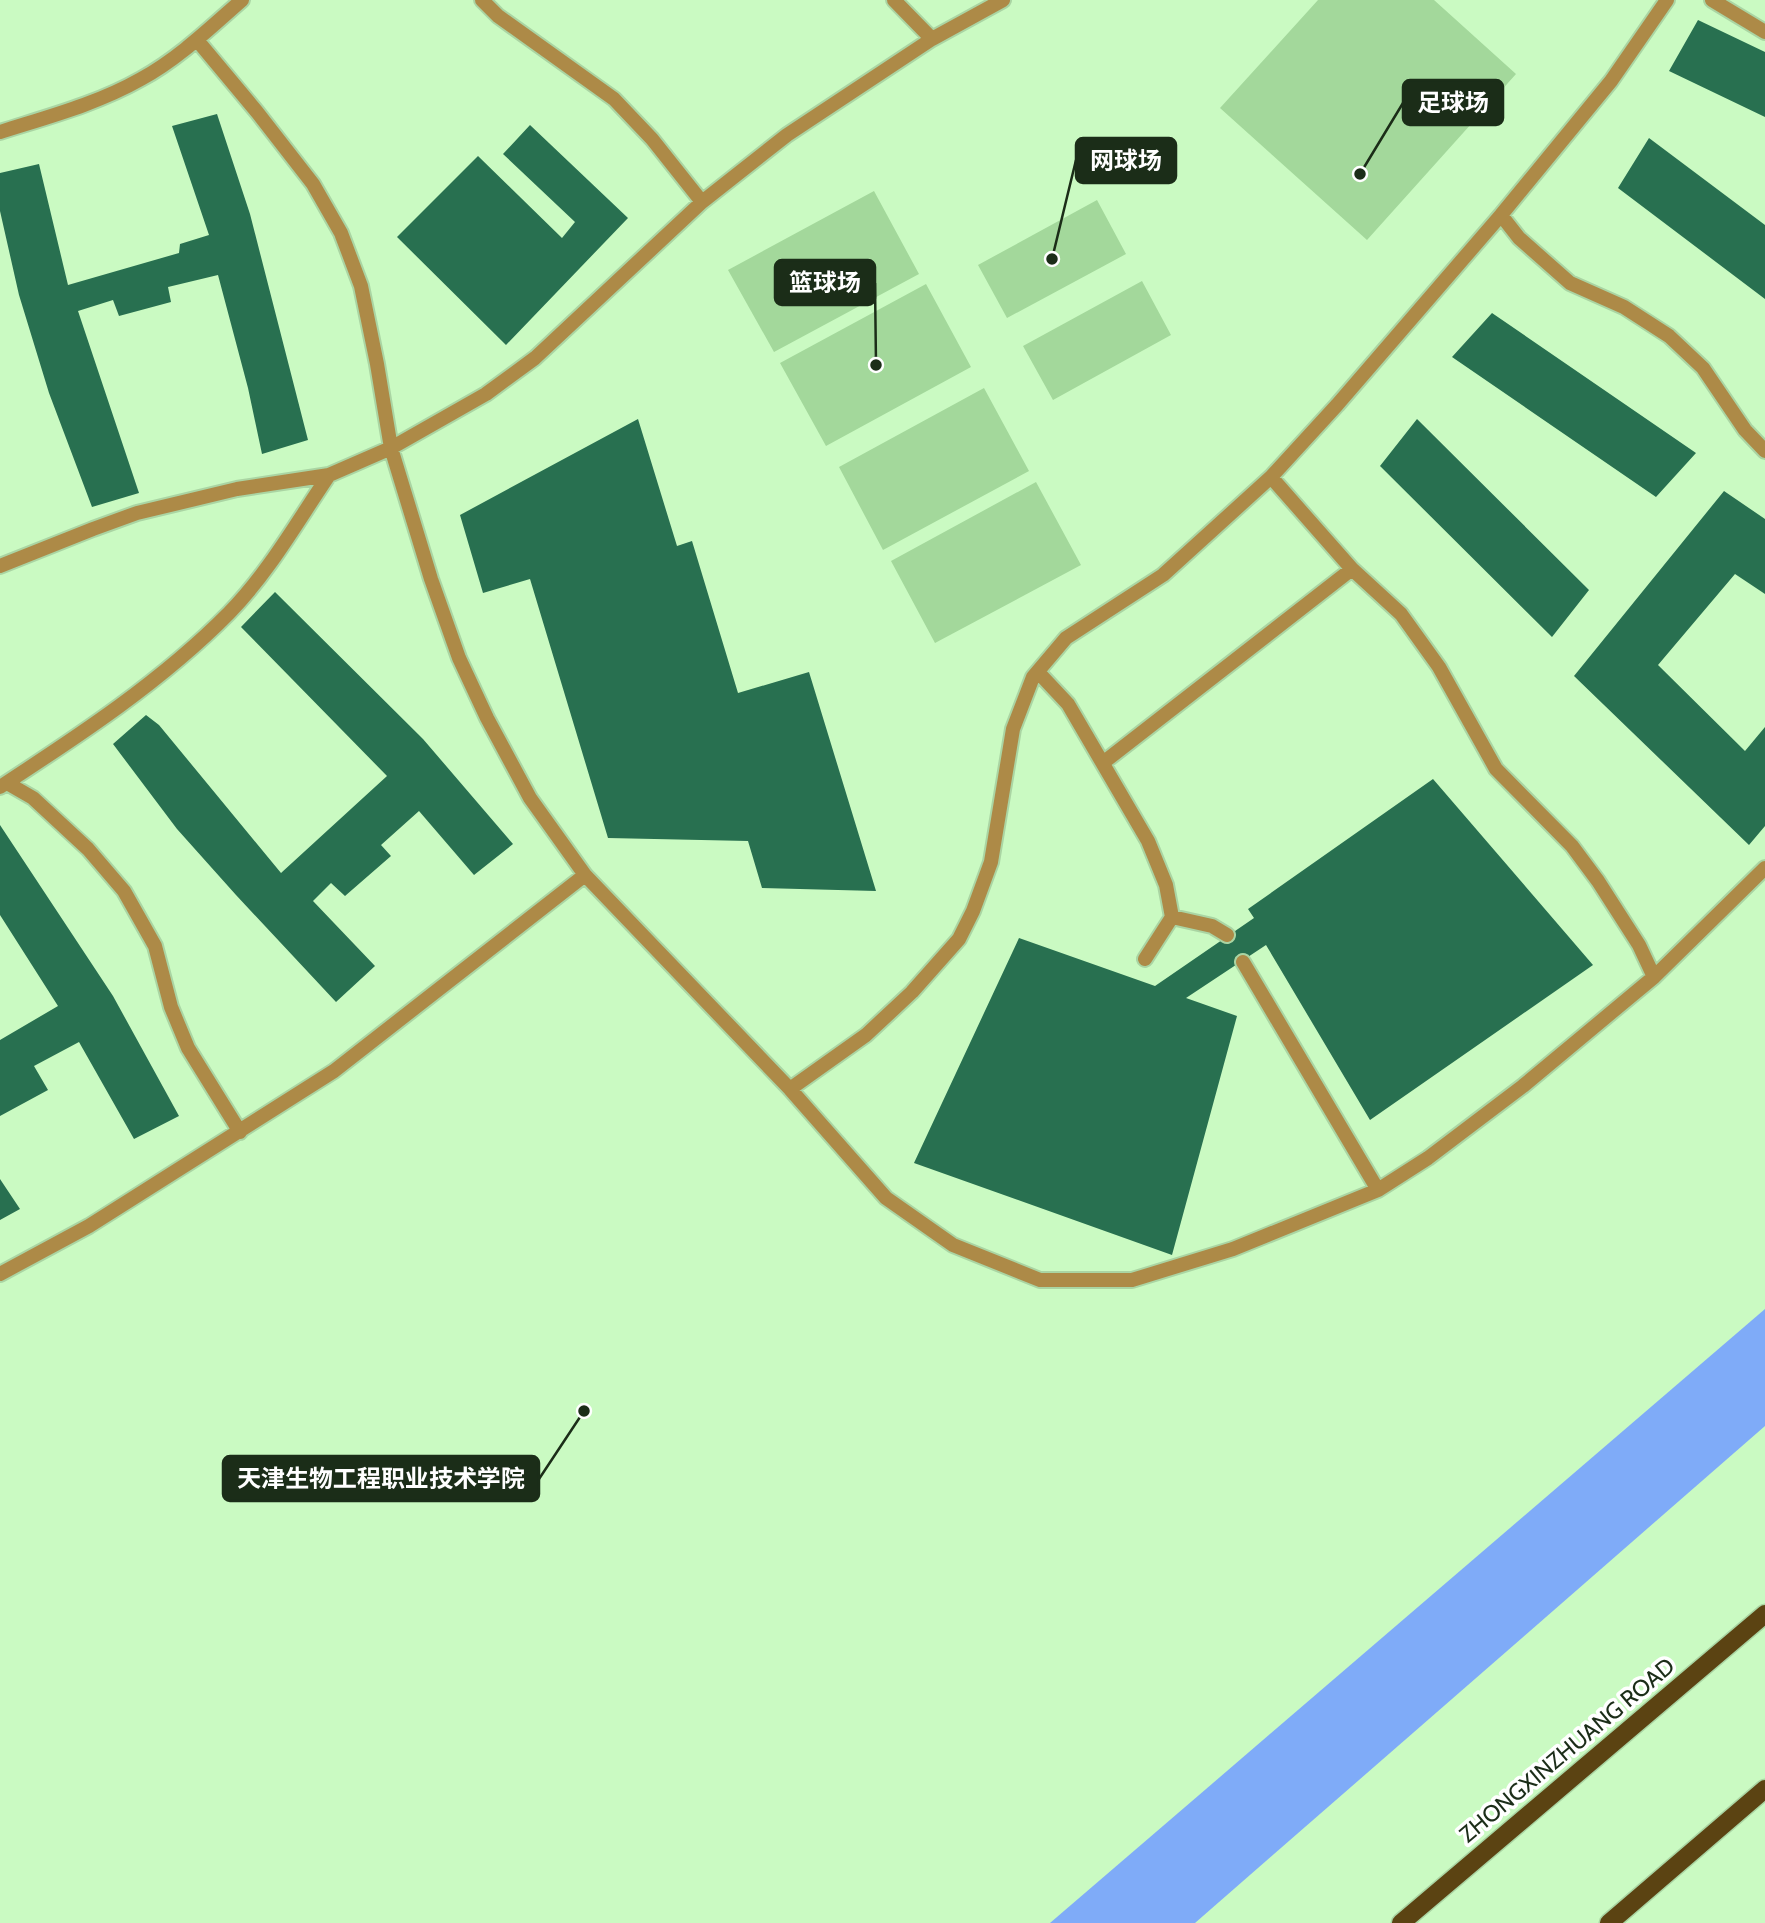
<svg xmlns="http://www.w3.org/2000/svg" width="1765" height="1923" font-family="Cabin,'Noto Sans SC',sans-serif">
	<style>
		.green { fill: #a3d89b }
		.water { fill: #7fabf8 }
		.building { fill: #287050 }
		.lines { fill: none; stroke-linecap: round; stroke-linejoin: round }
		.lane-casing { stroke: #aad5a3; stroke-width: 18 }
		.primary-casing { stroke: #aad5a3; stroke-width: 21 }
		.lane { stroke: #ad8a47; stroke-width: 14 }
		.primary { stroke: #5b4312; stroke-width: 18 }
		.labels { text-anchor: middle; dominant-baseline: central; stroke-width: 7; stroke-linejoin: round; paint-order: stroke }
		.street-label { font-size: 23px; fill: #1b2d18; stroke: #fff }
		.leader { fill: none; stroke: #1b2d18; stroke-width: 2.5 }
		.callout-dot { fill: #1b2d18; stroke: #fff; stroke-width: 2.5 }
		.callout { fill: #1b2d18; stroke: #1b2d18; stroke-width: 2.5 }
		.callout-label { font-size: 24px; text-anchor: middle; font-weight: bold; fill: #fff }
	</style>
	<rect width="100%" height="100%" fill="#cafac2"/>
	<path class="green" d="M 1318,0 L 1434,0 L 1516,74 L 1367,240 L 1220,108 Z
		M 874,191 L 919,274 L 774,352 L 728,270 Z
		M 1097,200 L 1126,254 L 1007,318 L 978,265 Z
		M 1142,281 L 1171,335 L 1053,400 L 1023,346 Z
		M 926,284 L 971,367 L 826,446 L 780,363 Z
		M 984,388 L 1029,471 L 883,550 L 839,467 Z
		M 1036,482 L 1081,565 L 935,643 L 891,561 Z"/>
	<path class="water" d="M 1765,1309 L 1765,1426 L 1195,1923 L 1050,1923 Z"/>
	<path class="building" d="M 1698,20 L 1765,52 L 1765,117 L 1669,71 Z
		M 217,114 L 250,214 L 308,440 L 262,454 L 248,388 L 218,275 L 168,287 L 171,302 L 119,316 L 113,300 L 78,311 L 139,493 L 92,507 L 49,393 L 19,295 L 0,211 L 0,173 L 39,164 L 68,285 L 179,253 L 180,244 L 209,235 L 172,126 Z
		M 530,125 L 628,218 L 506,345 L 397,237 L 478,156 L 562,238 L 575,222 L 503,154 Z
		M 1649,138 L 1765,225 L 1765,299 L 1618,188 Z
		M 1492,313 L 1696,453 L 1656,497 L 1452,357 Z
		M 638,419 L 677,546 L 692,541 L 738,693 L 809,672 L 876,891 L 762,888 L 748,841 L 608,838 L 530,579 L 483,593 L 460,515 Z
		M 1417,419 L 1589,590 L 1552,637 L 1380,466 Z
		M 1724,491 L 1765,519 L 1765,594 L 1735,574 L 1658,665 L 1745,751 L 1765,727 L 1765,826 L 1749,845 L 1574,676 Z
		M 275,592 L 423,739 L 513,844 L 474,875 L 419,811 L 381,845 L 391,856 L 345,896 L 331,883 L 313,901 L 375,966 L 336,1002 L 236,895 L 177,829 L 113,744 L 146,715 L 159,725 L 281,873 L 387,776 L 241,627 Z
		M 1433,779 L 1593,965 L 1370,1120 L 1266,945 L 1186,998 L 1237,1016 L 1172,1255 L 914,1163 L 1019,938 L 1155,986 L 1254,918 L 1248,909 Z
		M 0,825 L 113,996 L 179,1116 L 134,1139 L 79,1042 L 34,1066 L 48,1090 L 0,1116 L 0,1040 L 58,1006 L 0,915 Z
		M 0,1179 L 20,1209 L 0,1220 Z"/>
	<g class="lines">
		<g class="lane-casing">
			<path id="lane" d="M 482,0 L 498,16 L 614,99 L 652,139 L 702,202
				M 894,0 L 932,39
				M 1712,0 L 1765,32
				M 197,40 L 257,112 L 313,184 L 341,233 L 361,286 L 377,364 L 391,448 L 431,579 L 459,658 L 487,718 L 530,798 L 585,875 L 790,1089 L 886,1198 L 953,1245 L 1040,1280 L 1132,1280 L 1233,1249 L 1378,1190 L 1428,1158 L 1523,1086 L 1654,977 L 1765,868
				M 0,132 C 47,117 97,104 141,79 C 178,59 210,28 242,0
				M 1501,215 L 1519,238 L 1570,283 L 1624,307 L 1669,336 L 1703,368 L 1745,430 L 1765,451
				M 1271,477 L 1352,569 L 1401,614 L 1439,667 L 1496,769 L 1572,846 L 1598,881 L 1639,945 L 1654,977
				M 0,566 L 93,529 L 137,513 L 237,489 L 329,475 L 391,448 L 486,394 L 535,358 L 702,202 L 787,135 L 932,39 L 1003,0
				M 1038,672 L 1068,704 L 1148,841 L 1166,885 L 1172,917 L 1145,959
				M 1104,762 L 1352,569
				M 7,783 L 33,798 L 88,849 L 124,891 L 155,946 L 171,1007 L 188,1048 L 240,1132
				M 0,787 C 80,735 162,681 229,613 C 269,572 297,522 329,475
				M 1172,917 L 1212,926 L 1227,935
				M 1243,962 L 1378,1190
				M 790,1089 L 866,1035 L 912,992 L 959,939 L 973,911 L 991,862 L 1013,729 L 1033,677 L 1066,638 L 1163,575 L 1271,477 L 1337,405 L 1501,215 L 1611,81 L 1667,0
				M 0,1274 L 89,1226 L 334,1071 L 585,875"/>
		</g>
		<g class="primary-casing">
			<path id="primary" d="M 1401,1923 L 1765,1614
				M 1609,1923 L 1765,1789"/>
		</g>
		<use href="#lane" class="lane"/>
		<use href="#primary" class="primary"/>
	</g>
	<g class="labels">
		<g class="street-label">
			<text transform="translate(1567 1750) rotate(-40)">ZHONGXINZHUANG ROAD</text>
		</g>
	</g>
	<path class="leader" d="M1360 174L1403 103M1052 259L1076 160M876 365L875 283M584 1411L539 1479"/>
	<g class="callout-dot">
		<circle cx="1360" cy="174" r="7"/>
		<circle cx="1052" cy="259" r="7"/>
		<circle cx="876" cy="365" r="7"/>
		<circle cx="584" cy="1411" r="7"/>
	</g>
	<g class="callout">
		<rect x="1403" y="80" width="100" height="45" rx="7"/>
		<rect x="1076" y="138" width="100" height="45" rx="7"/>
		<rect x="775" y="260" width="100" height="45" rx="7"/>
		<rect x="223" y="1456" width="316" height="45" rx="7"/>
	</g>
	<g class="callout-label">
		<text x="1453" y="111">足球场</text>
		<text x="1126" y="169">网球场</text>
		<text x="825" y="291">篮球场</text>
		<text x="381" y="1487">天津生物工程职业技术学院</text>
	</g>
</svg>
